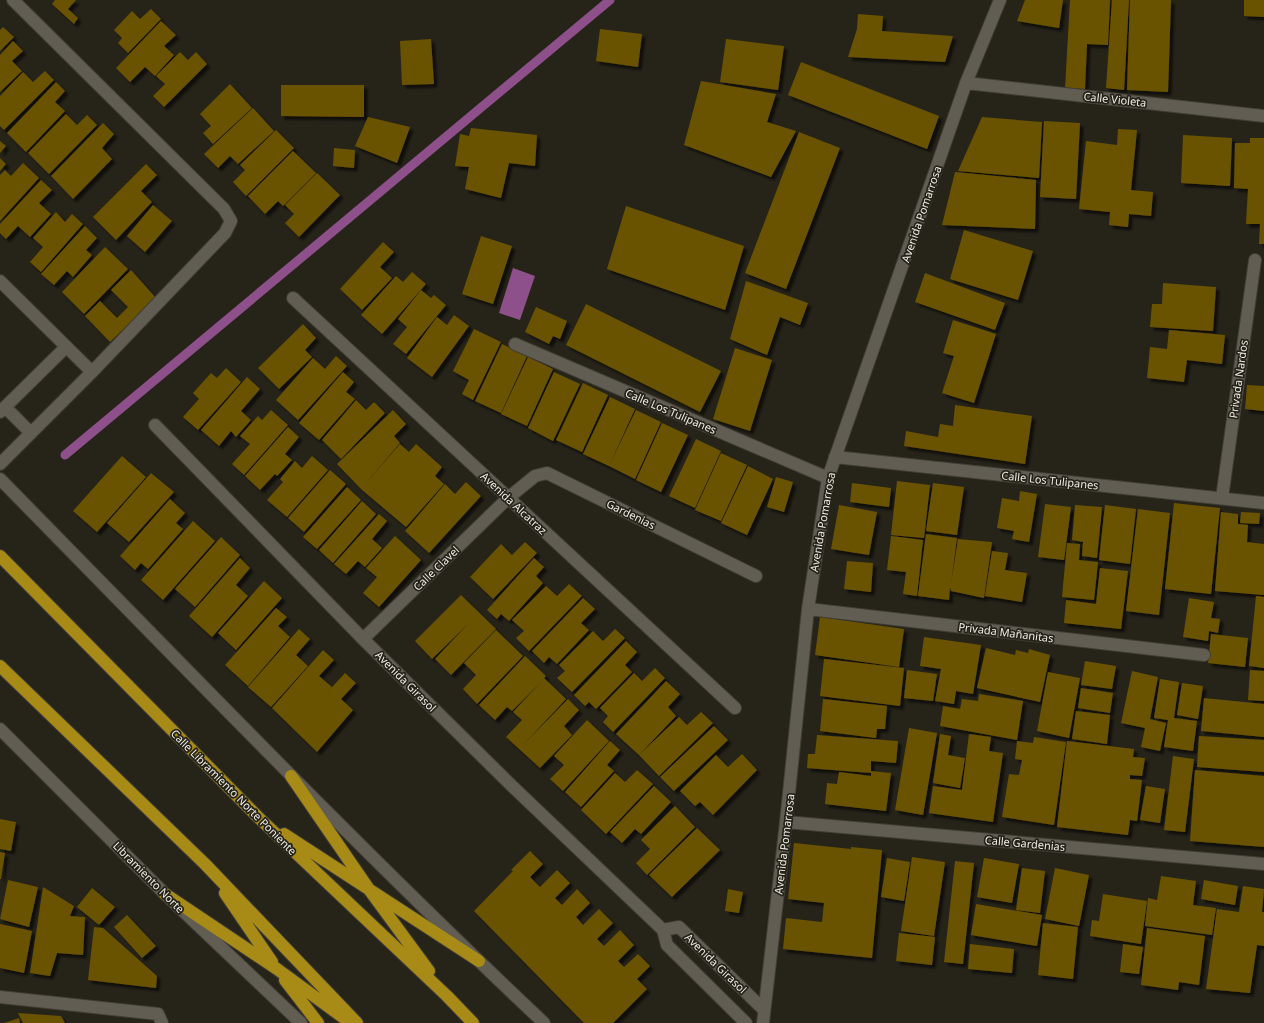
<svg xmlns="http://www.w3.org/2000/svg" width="1264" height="1023" font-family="'Noto Sans',sans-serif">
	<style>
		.water { fill: #8e508b }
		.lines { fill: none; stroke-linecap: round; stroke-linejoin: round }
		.stream { stroke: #8e508b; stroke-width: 9 }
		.building { fill: #695301; filter: url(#shadow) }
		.minor-casing { stroke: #403d36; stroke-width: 14 }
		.tertiary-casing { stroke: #403d36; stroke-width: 14 }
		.trunk-casing { stroke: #403d36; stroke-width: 14 }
		.minor { stroke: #615d52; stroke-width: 12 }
		.tertiary { stroke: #615d52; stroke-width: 12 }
		.trunk { stroke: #a88a17; stroke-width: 12 }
		.labels { text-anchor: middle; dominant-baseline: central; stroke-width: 3.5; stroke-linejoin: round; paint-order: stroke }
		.street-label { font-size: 11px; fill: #edebe5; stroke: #262319 }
	</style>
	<defs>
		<filter id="shadow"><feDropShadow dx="3.5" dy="3.5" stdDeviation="1" flood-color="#0009"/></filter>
	</defs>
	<rect width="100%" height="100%" fill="#262319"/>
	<path class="water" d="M 513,268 L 535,276 L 520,320 L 499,313 Z"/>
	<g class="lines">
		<path class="stream" d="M 65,455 L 610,0"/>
	</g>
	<path class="building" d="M 55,0 L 76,0 L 68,9 L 78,18 L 74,24 L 52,4 Z
		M 1025,0 L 1063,0 L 1059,28 L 1017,21 Z
		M 1070,0 L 1110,0 L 1108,45 L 1087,44 L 1085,89 L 1065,88 Z
		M 1112,0 L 1129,0 L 1124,90 L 1106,88 Z
		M 1130,0 L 1171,0 L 1168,92 L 1127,90 Z
		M 1244,0 L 1264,0 L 1264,17 L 1244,16 Z
		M 151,9 L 161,19 L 128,53 L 118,43 L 122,38 L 114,30 L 132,11 L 140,19 Z
		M 858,14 L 883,16 L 882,31 L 953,36 L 945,62 L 848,57 L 857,29 Z
		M 161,21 L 176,35 L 164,46 L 174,55 L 155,76 L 145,67 L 130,82 L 116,68 Z
		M 3,27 L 14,37 L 0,51 L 0,30 Z
		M 600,29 L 642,34 L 638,67 L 596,61 Z
		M 431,39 L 434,84 L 402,85 L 400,41 Z
		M 726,39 L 784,46 L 778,90 L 720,82 Z
		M 13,41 L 23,51 L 12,61 L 22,71 L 0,92 L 0,55 Z
		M 180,52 L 188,60 L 196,52 L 207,64 L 164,107 L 153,96 L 165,84 L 156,76 Z
		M 801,62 L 939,116 L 927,149 L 788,95 Z
		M 45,71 L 54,80 L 4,130 L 0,126 L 0,96 L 23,72 L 33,82 Z
		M 701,81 L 776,94 L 767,122 L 796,131 L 771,177 L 684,145 Z
		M 56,82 L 65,91 L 55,102 L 65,111 L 26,152 L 7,133 Z
		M 230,84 L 252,108 L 213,144 L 203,133 L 211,126 L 200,114 Z
		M 281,85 L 364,85 L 364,117 L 281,116 Z
		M 253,108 L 274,131 L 238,164 L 230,156 L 218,168 L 204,154 Z
		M 66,114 L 77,125 L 87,115 L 97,125 L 49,174 L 28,153 Z
		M 368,117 L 410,127 L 397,163 L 355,146 Z
		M 982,117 L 1042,122 L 1039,178 L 958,171 Z
		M 1044,121 L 1080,123 L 1076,199 L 1040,197 Z
		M 103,123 L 114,134 L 102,148 L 112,159 L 73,199 L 51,176 Z
		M 471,128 L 537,135 L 535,166 L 509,163 L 501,198 L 465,189 L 469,167 L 455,166 L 460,134 L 469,136 Z
		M 1118,129 L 1137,130 L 1131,190 L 1153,192 L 1151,216 L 1129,214 L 1128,227 L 1109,225 L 1110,212 L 1079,209 L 1086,141 L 1117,145 Z
		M 276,130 L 294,148 L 246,196 L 233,182 L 245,170 L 240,165 Z
		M 799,132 L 840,148 L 786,289 L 745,273 Z
		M 1183,135 L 1232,138 L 1230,186 L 1181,183 Z
		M 1250,138 L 1264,138 L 1264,244 L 1259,244 L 1260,224 L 1246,224 L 1248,189 L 1234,188 L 1235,143 L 1250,143 Z
		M 0,141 L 6,146 L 0,153 Z
		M 334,148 L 355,150 L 354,168 L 333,166 Z
		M 293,151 L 316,173 L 283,206 L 278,201 L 265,214 L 248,196 Z
		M 0,158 L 6,164 L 0,171 Z
		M 23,163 L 39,178 L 0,221 L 0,175 L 5,170 L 11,176 Z
		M 146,164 L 157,175 L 141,191 L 152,202 L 116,240 L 93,217 Z
		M 955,172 L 1036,180 L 1035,229 L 942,225 Z
		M 317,173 L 340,195 L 299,237 L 285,223 L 294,214 L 285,205 Z
		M 41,180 L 52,190 L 39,203 L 51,214 L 30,237 L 18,226 L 6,239 L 0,233 L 0,224 Z
		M 153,205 L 172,221 L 145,252 L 127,236 Z
		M 626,206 L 744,246 L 725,310 L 607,269 Z
		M 56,212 L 65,222 L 72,214 L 83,224 L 41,272 L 30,262 L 43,247 L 33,238 Z
		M 85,226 L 97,238 L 86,250 L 92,255 L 73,277 L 67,271 L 54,285 L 41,274 Z
		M 964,230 L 1033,251 L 1018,300 L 950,279 Z
		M 481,236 L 512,246 L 493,304 L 462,294 Z
		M 383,242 L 394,252 L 380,267 L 392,278 L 362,310 L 340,289 Z
		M 105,247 L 128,269 L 84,314 L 62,292 Z
		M 131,270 L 156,298 L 110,342 L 85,316 L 100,301 L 117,318 L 128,307 L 111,290 Z
		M 412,272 L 426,284 L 382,334 L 361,315 L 396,276 L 403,282 Z
		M 925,273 L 1005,303 L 995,330 L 915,302 Z
		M 746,281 L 808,303 L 800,325 L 780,317 L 767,355 L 730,339 Z
		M 1163,283 L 1216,287 L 1213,331 L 1150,327 L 1152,304 L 1162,304 Z
		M 421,290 L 431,298 L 434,295 L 446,305 L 406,354 L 393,344 L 407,327 L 398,319 Z
		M 586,304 L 721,371 L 700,412 L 566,345 Z
		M 536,307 L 567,321 L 560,339 L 553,336 L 549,344 L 525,332 Z
		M 454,315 L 469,326 L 432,377 L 407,358 L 437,317 L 447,325 Z
		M 953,320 L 996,334 L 974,403 L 942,393 L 954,356 L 943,353 Z
		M 303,324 L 316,338 L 305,350 L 312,357 L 279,389 L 258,368 Z
		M 474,329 L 501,342 L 473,400 L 462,394 L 469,380 L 453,371 Z
		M 1169,330 L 1225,335 L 1222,364 L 1187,360 L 1184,382 L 1147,378 L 1150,347 L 1167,349 Z
		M 502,344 L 527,356 L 501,413 L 475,401 Z
		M 735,348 L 772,360 L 750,431 L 713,419 Z
		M 336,356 L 347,366 L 298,420 L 276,400 L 313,358 L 325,369 Z
		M 528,357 L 553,369 L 527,426 L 501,414 Z
		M 226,368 L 241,382 L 198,430 L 183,417 L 199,399 L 193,393 L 211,373 L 217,378 Z
		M 343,372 L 354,382 L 346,392 L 355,399 L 319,440 L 299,423 Z
		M 554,372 L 580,384 L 553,441 L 528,428 Z
		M 247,377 L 260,389 L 241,411 L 251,420 L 236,437 L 231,431 L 219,446 L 201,430 Z
		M 583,383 L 608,395 L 582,452 L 556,440 Z
		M 1247,385 L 1264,386 L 1264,411 L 1245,409 Z
		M 610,397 L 635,409 L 609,466 L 583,454 Z
		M 356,400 L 366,410 L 374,402 L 385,413 L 341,459 L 322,440 Z
		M 955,405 L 1032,416 L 1025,464 L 904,446 L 906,431 L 938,437 L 940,424 L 953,426 Z
		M 271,410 L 288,425 L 244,475 L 232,464 L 250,444 L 240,436 L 258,416 L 262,420 Z
		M 393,410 L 406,424 L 394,436 L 400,443 L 361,489 L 337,464 Z
		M 636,410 L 661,422 L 635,479 L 609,466 Z
		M 662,423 L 688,435 L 661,492 L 636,480 Z
		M 288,427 L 299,437 L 285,454 L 292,460 L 277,476 L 275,474 L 260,490 L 245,476 Z
		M 696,439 L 721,451 L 695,508 L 669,496 Z
		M 400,444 L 409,452 L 416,444 L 442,467 L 435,476 L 444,484 L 406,527 L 361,489 Z
		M 721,453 L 747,465 L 721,521 L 695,510 Z
		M 122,456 L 146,477 L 97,532 L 73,511 Z
		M 312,456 L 328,470 L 287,517 L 267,500 L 283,482 L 280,479 L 295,461 L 302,468 Z
		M 748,466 L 773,479 L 747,535 L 721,523 Z
		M 330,470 L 346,484 L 304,532 L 288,518 Z
		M 151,473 L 174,492 L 129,542 L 107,523 Z
		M 776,477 L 793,482 L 784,512 L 767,507 Z
		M 897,481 L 930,485 L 924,538 L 891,535 Z
		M 466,482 L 481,496 L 429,553 L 405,531 L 445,484 L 455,494 Z
		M 852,483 L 891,488 L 889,507 L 850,502 Z
		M 933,483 L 964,487 L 957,535 L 926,531 Z
		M 347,487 L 361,500 L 317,549 L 303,537 Z
		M 1020,491 L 1037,494 L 1029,542 L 1012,539 L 1014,531 L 997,528 L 1002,498 L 1019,501 Z
		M 170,499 L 185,513 L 176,523 L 183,529 L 148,569 L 141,563 L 135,570 L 120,556 Z
		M 362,501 L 376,514 L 333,563 L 319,550 Z
		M 1174,503 L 1220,508 L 1211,594 L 1165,589 Z
		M 1045,504 L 1071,507 L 1064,560 L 1038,557 Z
		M 839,505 L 877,512 L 869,555 L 831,549 Z
		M 1075,505 L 1102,507 L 1097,558 L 1082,556 L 1083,542 L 1072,540 Z
		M 1105,505 L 1136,509 L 1130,564 L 1099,560 Z
		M 1138,509 L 1170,513 L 1159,615 L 1126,611 Z
		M 1221,512 L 1238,514 L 1238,524 L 1248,525 L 1247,542 L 1264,544 L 1264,595 L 1215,591 Z
		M 1241,512 L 1260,513 L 1259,524 L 1240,523 Z
		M 379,514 L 387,521 L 372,539 L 382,548 L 365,567 L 358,561 L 346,574 L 334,564 Z
		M 193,521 L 215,541 L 163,600 L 141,580 Z
		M 926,534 L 957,538 L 951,584 L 958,539 L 992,542 L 984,598 L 951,591 L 950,587 L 949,600 L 918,596 Z
		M 395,536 L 421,560 L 379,607 L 363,593 L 377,577 L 366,568 Z
		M 891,536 L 923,540 L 917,596 L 903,594 L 906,572 L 887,570 Z
		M 221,537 L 240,555 L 195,607 L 175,589 Z
		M 525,542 L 537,553 L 493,599 L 470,577 L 501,544 L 512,555 Z
		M 1067,543 L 1080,544 L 1079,560 L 1098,562 L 1094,600 L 1062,597 Z
		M 992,551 L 1008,553 L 1005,570 L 1027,573 L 1022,602 L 985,596 Z
		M 240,558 L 250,568 L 236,585 L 248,596 L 212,637 L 189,616 Z
		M 534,558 L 544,567 L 536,576 L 543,583 L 509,621 L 501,614 L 497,619 L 487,610 Z
		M 847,561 L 873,563 L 871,592 L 844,589 Z
		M 1100,568 L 1128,571 L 1121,629 L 1064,623 L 1066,600 L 1096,604 Z
		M 264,581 L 282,598 L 236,650 L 218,633 Z
		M 569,584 L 582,596 L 529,651 L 516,638 L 524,631 L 512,620 L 546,586 L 557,596 Z
		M 461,595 L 496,629 L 451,675 L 435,659 L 468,624 L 432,659 L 415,641 Z
		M 1256,596 L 1264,597 L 1264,668 L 1249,666 Z
		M 583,598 L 595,609 L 581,623 L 589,630 L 557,664 L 549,657 L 544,663 L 532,651 Z
		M 1189,598 L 1214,602 L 1211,618 L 1220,619 L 1218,633 L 1209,631 L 1208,641 L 1183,637 Z
		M 276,608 L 287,617 L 278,626 L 290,637 L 248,686 L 225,665 Z
		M 820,617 L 904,629 L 899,667 L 815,655 Z
		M 299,629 L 310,639 L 296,655 L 308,666 L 271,707 L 248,687 Z
		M 615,629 L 625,638 L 572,692 L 557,678 L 565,671 L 559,665 L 593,631 L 603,641 Z
		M 496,630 L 523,656 L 477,704 L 463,689 L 476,675 L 464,663 Z
		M 1211,634 L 1248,638 L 1245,667 L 1208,663 Z
		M 924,637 L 981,645 L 973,694 L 956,691 L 954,704 L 935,701 L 941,669 L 920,666 Z
		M 626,641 L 637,652 L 625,665 L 632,672 L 596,709 L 589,702 L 585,706 L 574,695 Z
		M 986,648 L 1015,655 L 1016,650 L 1028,653 L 1029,649 L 1050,655 L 1040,702 L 977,688 Z
		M 323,650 L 334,660 L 319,676 L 332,687 L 323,697 L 345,673 L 356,683 L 341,699 L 353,710 L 317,752 L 272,708 Z
		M 525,656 L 546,676 L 544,678 L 566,699 L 522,746 L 568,699 L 579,710 L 564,726 L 572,735 L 540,768 L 506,737 L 522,720 L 513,712 L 541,682 L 512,711 L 507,707 L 495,720 L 479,705 Z
		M 824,659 L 904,668 L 900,706 L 820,696 Z
		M 1085,661 L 1116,666 L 1112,689 L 1081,685 Z
		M 655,668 L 665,678 L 613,732 L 603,722 L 608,716 L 600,708 L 634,673 L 642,681 Z
		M 907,670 L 937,674 L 933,701 L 904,698 Z
		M 1250,670 L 1264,671 L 1264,701 L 1248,700 Z
		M 1132,671 L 1158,677 L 1150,719 L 1166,723 L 1160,751 L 1141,747 L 1145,728 L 1121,723 Z
		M 1048,672 L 1080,678 L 1069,738 L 1037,731 Z
		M 1160,679 L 1179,682 L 1174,718 L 1197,721 L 1193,751 L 1164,747 L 1168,720 L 1154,718 Z
		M 666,681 L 680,694 L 668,707 L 676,716 L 639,755 L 616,734 Z
		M 1182,683 L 1203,686 L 1198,719 L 1177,715 Z
		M 1081,688 L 1113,693 L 1110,713 L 1078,708 Z
		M 979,694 L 1023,701 L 1017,740 L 940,726 L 943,706 L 960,709 L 962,699 L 978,701 Z
		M 1204,698 L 1264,704 L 1264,737 L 1201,731 Z
		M 823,699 L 887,706 L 885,729 L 877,729 L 876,738 L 820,731 Z
		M 1076,711 L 1110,715 L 1107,744 L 1072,739 Z
		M 701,712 L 713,723 L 659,776 L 639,755 L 679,717 L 687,725 Z
		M 587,720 L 609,741 L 563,791 L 550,779 L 564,765 L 554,756 Z
		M 714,726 L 728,740 L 674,791 L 660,777 Z
		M 909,728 L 937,733 L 923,815 L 895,810 Z
		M 940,734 L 951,736 L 948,755 L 965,758 L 960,788 L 933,783 Z
		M 969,734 L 991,737 L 989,751 L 1003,753 L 993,822 L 929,813 L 933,786 L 962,790 Z
		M 817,735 L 898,741 L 896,763 L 871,761 L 871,771 L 891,773 L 886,811 L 825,804 L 827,783 L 837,784 L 839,772 L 871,776 L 871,773 L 807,768 L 808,754 L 815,754 Z
		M 1199,736 L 1264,740 L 1264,772 L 1197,767 Z
		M 1034,737 L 1066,742 L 1054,825 L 1002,817 L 1009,774 L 1019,775 L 1022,760 L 1015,759 L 1017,741 L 1033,743 Z
		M 610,741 L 620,750 L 607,765 L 614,771 L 581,807 L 565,792 Z
		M 1067,741 L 1134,749 L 1133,757 L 1145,758 L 1142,776 L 1130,775 L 1130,779 L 1142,780 L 1137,821 L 1130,820 L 1128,835 L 1057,827 Z
		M 742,754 L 757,770 L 713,815 L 700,802 L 695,806 L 680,791 L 716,755 L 728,767 Z
		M 1173,756 L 1194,759 L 1185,832 L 1164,830 Z
		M 637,770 L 653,784 L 606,834 L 581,810 L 615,773 L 625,782 Z
		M 1195,770 L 1264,776 L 1264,847 L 1190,841 Z
		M 654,786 L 671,802 L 641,834 L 635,829 L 622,843 L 610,832 Z
		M 1146,786 L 1165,789 L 1160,823 L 1140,820 Z
		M 675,806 L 695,827 L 647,875 L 636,863 L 650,849 L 641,840 Z
		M 0,819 L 16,822 L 11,851 L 0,849 Z
		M 697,828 L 720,850 L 672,897 L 649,875 Z
		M 794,843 L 851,849 L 851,847 L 882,850 L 872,958 L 783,949 L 786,918 L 822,922 L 824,903 L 788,899 Z
		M 530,851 L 543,864 L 530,877 L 540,887 L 557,870 L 570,883 L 555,898 L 562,905 L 577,889 L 590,903 L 576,917 L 583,925 L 599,909 L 613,923 L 597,939 L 604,946 L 620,930 L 634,945 L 618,961 L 624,967 L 638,954 L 650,966 L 637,979 L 647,989 L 613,1023 L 584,1023 L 474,911 L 513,871 L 511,870 Z
		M 0,852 L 5,853 L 1,879 L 0,879 Z
		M 912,857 L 945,862 L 934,936 L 901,931 Z
		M 887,858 L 910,862 L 904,901 L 881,897 Z
		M 984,858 L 1019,864 L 1012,903 L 977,897 Z
		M 955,861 L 974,863 L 963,964 L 944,962 Z
		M 1022,868 L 1045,871 L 1040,913 L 1016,910 Z
		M 1055,868 L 1089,875 L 1079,926 L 1045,919 Z
		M 1161,876 L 1196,881 L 1193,905 L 1216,908 L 1212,935 L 1145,926 L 1148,898 L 1157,900 Z
		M 8,880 L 38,887 L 29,927 L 0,919 Z
		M 1204,880 L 1238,886 L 1235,905 L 1201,899 Z
		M 1243,886 L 1264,889 L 1262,912 L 1264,912 L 1264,946 L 1257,945 L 1250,993 L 1206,989 L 1217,909 L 1239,912 Z
		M 43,887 L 74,906 L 70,916 L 85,917 L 83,955 L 57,953 L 50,976 L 30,973 Z
		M 92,888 L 115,907 L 99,925 L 77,907 Z
		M 728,889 L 743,892 L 739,913 L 725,911 Z
		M 1103,894 L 1147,901 L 1141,944 L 1090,936 L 1092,920 L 1099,921 Z
		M 976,904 L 1042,915 L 1037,946 L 971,935 Z
		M 127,915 L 156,946 L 142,958 L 114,927 Z
		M 1043,923 L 1078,927 L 1073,979 L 1038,975 Z
		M 0,924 L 32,931 L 24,973 L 0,968 Z
		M 94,927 L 103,928 L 157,976 L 156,988 L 88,980 Z
		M 1147,928 L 1205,936 L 1199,985 L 1179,982 L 1178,990 L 1141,985 Z
		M 899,933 L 935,937 L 932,965 L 896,961 Z
		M 970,944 L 1014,949 L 1012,973 L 968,969 Z
		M 1123,944 L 1143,947 L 1139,974 L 1120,972 Z
		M 18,1013 L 61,1016 L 65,1023 L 23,1023 Z
		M 19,1018 L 20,1023 L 4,1023 Z"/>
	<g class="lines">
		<g class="minor-casing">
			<path id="minor" d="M 966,83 L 1264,116
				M 0,281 L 92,372
				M 293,298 L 735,708
				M 515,344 L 828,478
				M 5,407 L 31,433
				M 0,412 L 65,348
				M 155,425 L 363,639 L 512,786 L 663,930 L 667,945 L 746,1023
				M 835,457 L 1264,503
				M 0,464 L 92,372 L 225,233 L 231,221 L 224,209 L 13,0
				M 1222,498 L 1255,260
				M 808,609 L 1204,655
				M 363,639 L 508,498 L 535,476 L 547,473 L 756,576
				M 786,822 L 1264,864
				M 663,930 L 679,927 L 764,1010
				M 0,997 L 158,1014 L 162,1023
				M 763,1023 L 786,822 L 808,609 L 828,478 L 966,83 L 1000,0"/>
		</g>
		<g class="tertiary-casing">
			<path id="tertiary" d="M 0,479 C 180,662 357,847 544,1023
				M 0,729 L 165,894 L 301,1023"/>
		</g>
		<g class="trunk-casing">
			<path id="trunk" d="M 0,556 L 258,817 L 447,996 L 473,1023
				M 0,666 L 205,864 L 357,1023
				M 291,776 L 368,888 L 429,971
				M 284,834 L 479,961
				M 225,893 L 272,962
				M 165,894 L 277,969 L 348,1021
				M 285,980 L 318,1023"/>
		</g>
		<use href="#minor" class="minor"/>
		<use href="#tertiary" class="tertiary"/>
		<use href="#trunk" class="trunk"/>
	</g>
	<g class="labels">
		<g class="street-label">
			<text transform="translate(1115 99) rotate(6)">Calle Violeta</text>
			<text transform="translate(921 214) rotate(-71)">Avenida Pomarrosa</text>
			<text transform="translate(1238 379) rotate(-82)">Privada Nardos</text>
			<text transform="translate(671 411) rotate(23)">Calle Los Tulipanes</text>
			<text transform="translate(1050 480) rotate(6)">Calle Los Tulipanes</text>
			<text transform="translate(514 503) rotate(43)">Avenida Alcatraz</text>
			<text transform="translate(631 514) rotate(26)">Gardenias</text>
			<text transform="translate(822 522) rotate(-80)">Avenida Pomarrosa</text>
			<text transform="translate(436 568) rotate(-44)">Calle Clavel</text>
			<text transform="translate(1006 632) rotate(7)">Privada Mañanitas</text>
			<text transform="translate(406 681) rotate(45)">Avenida Girasol</text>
			<text transform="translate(234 792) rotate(45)">Calle Libramiento Norte Poniente</text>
			<text transform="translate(1025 843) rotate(5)">Calle Gardenias</text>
			<text transform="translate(784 844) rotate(-83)">Avenida Pomarrosa</text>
			<text transform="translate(149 877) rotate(45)">Libramiento Norte</text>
			<text transform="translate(716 963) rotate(44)">Avenida Girasol</text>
		</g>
	</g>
</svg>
